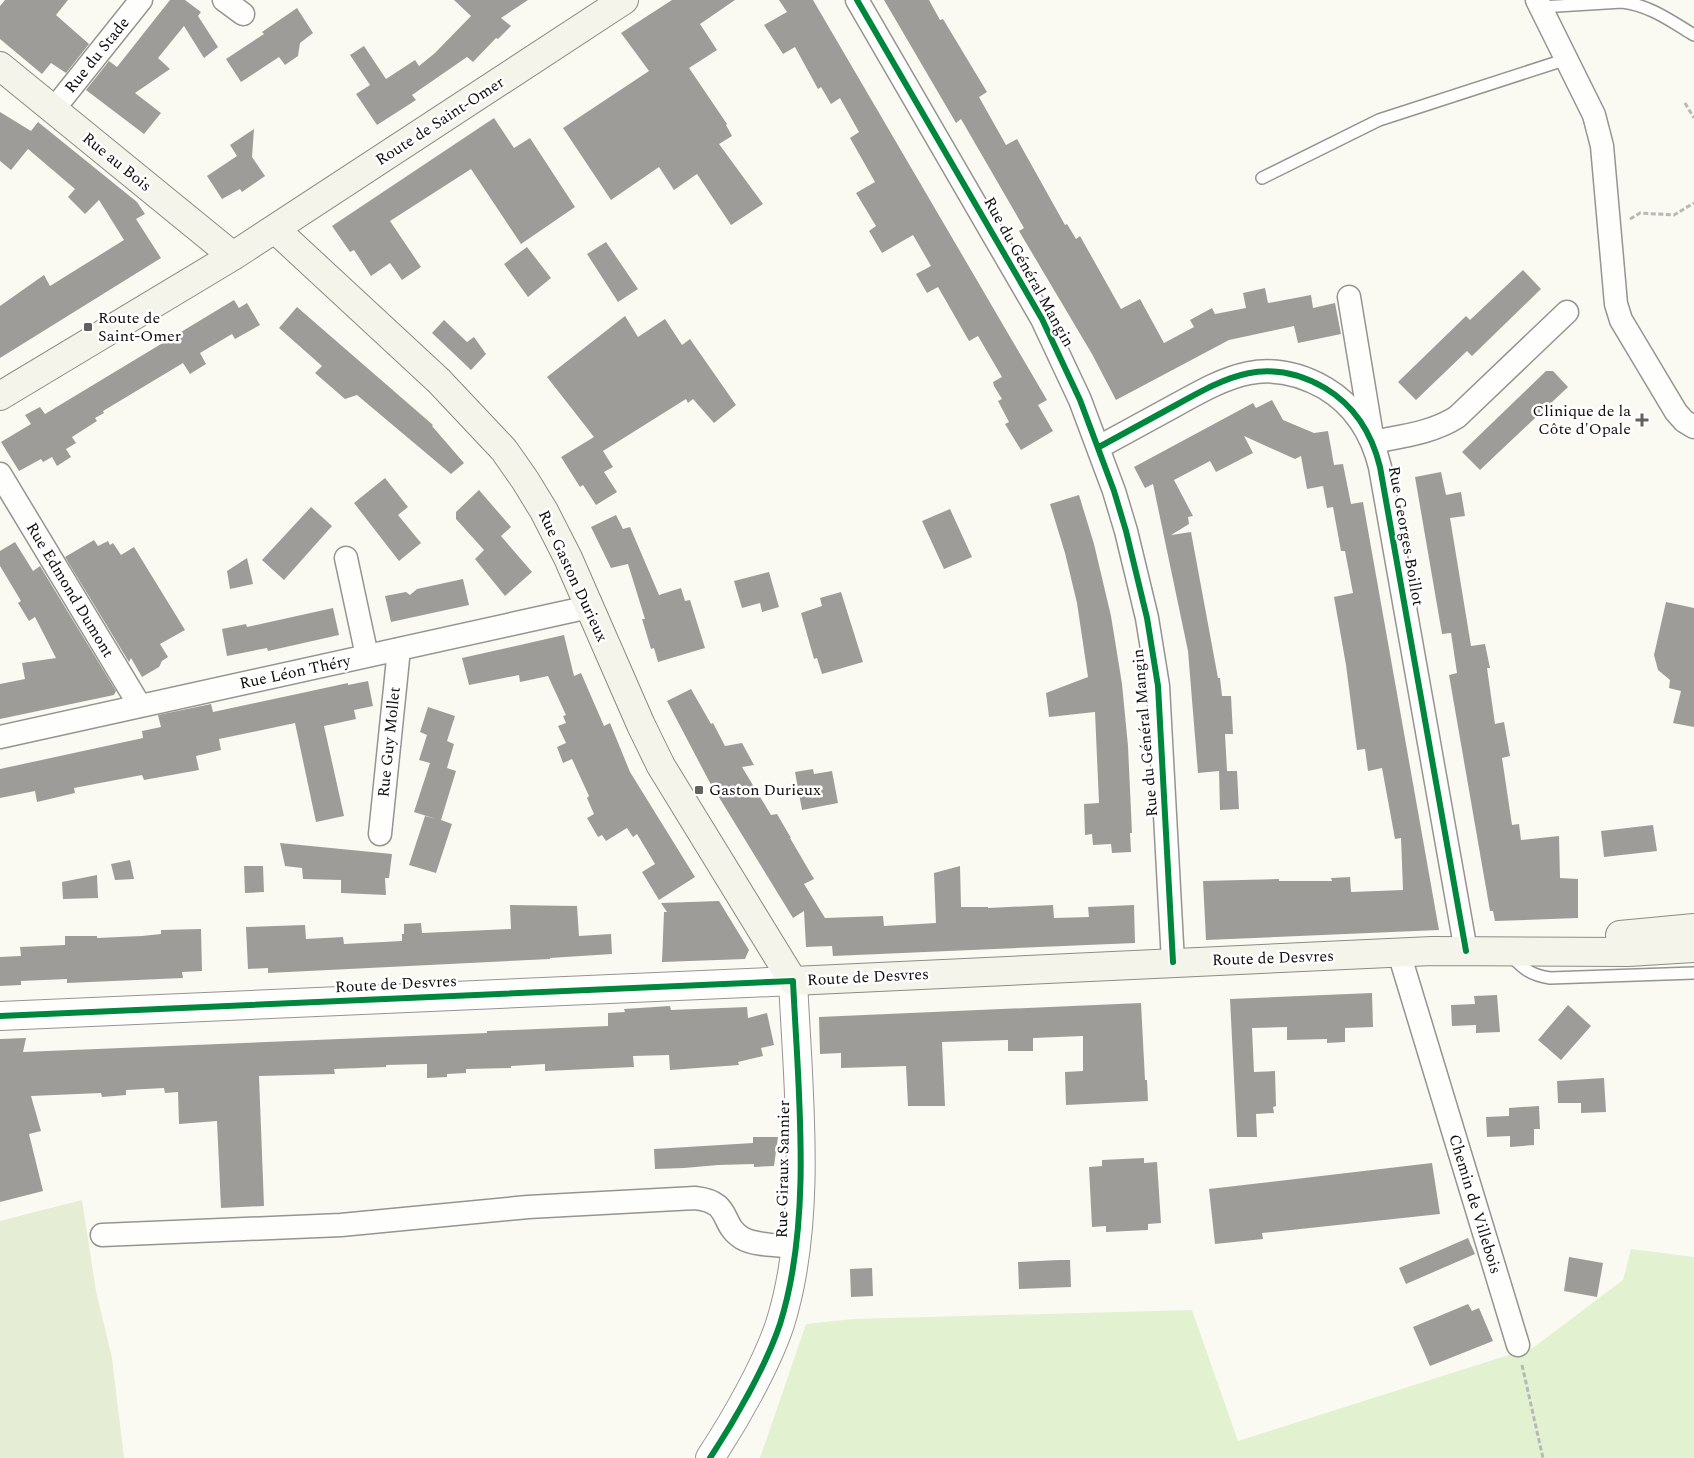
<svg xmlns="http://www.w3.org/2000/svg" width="1694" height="1458" font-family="Spectral,serif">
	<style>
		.green { fill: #e2f2d1 }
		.cemetery { fill: #e6edd5 }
		.building { fill: #9e9c98 }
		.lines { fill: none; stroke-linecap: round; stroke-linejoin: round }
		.service-casing { stroke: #959491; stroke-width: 14 }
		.minor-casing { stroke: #959491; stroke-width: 25 }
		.tertiary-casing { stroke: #959491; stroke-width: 30 }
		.secondary-casing { stroke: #8b8b87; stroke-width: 30 }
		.path { stroke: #b8b8b6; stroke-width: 3; stroke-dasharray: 5 2.5; stroke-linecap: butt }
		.service { stroke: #fefefd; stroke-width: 11 }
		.minor { stroke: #fefefd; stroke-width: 22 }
		.tertiary { stroke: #fefefd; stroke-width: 28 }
		.secondary { stroke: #f5f4ea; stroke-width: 28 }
		.cycleway-casing { stroke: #fff; stroke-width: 9 }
		.cycleway { stroke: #00873e; stroke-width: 6 }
		.poi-dot { fill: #61615e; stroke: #fff; stroke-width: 2 }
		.labels { text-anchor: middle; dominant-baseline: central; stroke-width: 5; stroke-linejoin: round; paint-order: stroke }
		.street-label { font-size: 16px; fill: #0e0e0e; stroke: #fff }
		.poi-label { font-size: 16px; fill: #0e0e0e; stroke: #fff; text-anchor: start }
	</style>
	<rect width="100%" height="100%" fill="#fbfaf2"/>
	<path class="green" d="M 1631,1249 L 1694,1257 L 1694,1458 L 760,1458 L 806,1324 L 853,1319 L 1192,1310 L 1238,1441 L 1534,1347 L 1623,1280 Z"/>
	<path class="cemetery" d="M 82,1200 L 96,1291 L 112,1358 L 124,1458 L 0,1458 L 0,1221 Z"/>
	<path class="building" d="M 5,0 L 68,0 L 56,15 L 89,44 L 66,73 L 51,63 L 42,74 L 0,39 L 0,6 Z
		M 170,0 L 185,0 L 201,12 L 198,16 L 218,47 L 204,58 L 184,26 L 158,58 L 170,69 L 135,93 L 161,113 L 144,134 L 86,90 L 109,61 L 117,67 Z
		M 454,0 L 528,0 L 501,18 L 511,26 L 498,39 L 496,38 L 473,62 L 467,57 L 412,95 L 416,100 L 377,125 L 356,94 L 370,85 L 350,55 L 364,46 L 386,79 L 415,60 L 419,66 L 435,53 L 471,16 Z
		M 672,0 L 735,0 L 700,24 L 717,50 L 689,68 L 727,124 L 726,125 L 732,136 L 719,144 L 763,204 L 731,225 L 697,174 L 674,190 L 659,167 L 611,200 L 563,128 L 649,71 L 621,33 Z
		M 779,0 L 813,0 L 1047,400 L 1038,405 L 1053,431 L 1021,450 L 1005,424 L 1009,422 L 998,401 L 1002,399 L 994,386 L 993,382 L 1002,377 L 978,336 L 969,341 L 938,287 L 927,293 L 916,274 L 931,266 L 913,235 L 882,253 L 869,231 L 876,226 L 856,193 L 875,182 L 850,138 L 859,132 L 840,98 L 831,104 L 821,87 L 818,89 L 795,47 L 783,54 L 764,25 L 787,12 Z
		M 884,0 L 929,0 L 940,20 L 943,19 L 987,92 L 979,97 L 1006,145 L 1017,139 L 1065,225 L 1067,224 L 1076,239 L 1080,236 L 1121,309 L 1140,299 L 1164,343 L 1194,327 L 1190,320 L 1212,308 L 1215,314 L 1246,308 L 1243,293 L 1265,288 L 1268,303 L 1311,295 L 1313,308 L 1335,303 L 1341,334 L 1298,343 L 1294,326 L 1229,340 L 1116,400 L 1092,354 L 1019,231 L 1024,228 L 961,119 L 956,123 Z
		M 297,8 L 313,33 L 300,43 L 298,56 L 285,65 L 279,57 L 241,82 L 226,59 L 264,34 L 262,32 Z
		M 0,112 L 31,131 L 38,122 L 137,202 L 145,214 L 136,219 L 161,258 L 0,358 L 0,306 L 44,275 L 50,286 L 124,240 L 99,200 L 85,214 L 68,197 L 75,189 L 28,149 L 11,170 L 0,161 Z
		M 494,118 L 514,148 L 530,138 L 575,207 L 521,244 L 471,169 L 390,221 L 421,267 L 402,280 L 390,263 L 371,276 L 354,250 L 350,252 L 332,226 Z
		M 254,129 L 252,157 L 265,176 L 242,192 L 240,189 L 222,199 L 207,176 L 237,156 L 230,145 Z
		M 606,242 L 638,289 L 618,302 L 587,254 Z
		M 527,247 L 551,278 L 528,297 L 504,264 Z
		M 1523,270 L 1541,289 L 1472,356 L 1467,351 L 1416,400 L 1398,382 L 1466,316 L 1470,320 Z
		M 234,300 L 239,308 L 247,303 L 260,325 L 235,339 L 232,334 L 200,353 L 206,364 L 190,374 L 183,363 L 103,411 L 104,413 L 95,418 L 97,421 L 72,437 L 76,443 L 66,449 L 71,457 L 57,466 L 52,457 L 43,462 L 41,459 L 19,471 L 1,442 L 31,424 L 25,415 L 40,407 L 45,414 Z
		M 297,307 L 433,425 L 432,426 L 464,463 L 451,474 L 357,395 L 345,399 L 315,373 L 322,366 L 279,328 Z
		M 625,316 L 638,337 L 665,319 L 682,345 L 690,339 L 736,405 L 714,423 L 693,399 L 688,403 L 686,399 L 603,451 L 613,467 L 604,472 L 617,492 L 596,505 L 583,485 L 580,487 L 561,457 L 594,437 L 547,377 Z
		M 444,320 L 467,342 L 474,337 L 486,354 L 471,370 L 432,333 Z
		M 1546,371 L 1553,371 L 1568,387 L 1480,470 L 1462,452 Z
		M 1272,400 L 1283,420 L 1314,433 L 1328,431 L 1334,465 L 1343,464 L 1351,504 L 1363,502 L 1439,930 L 1206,940 L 1203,881 L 1279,879 L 1279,881 L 1332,881 L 1331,878 L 1350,877 L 1351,892 L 1403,890 L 1401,838 L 1395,839 L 1382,768 L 1368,771 L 1365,749 L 1357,750 L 1346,665 L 1334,597 L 1353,593 L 1345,551 L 1341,551 L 1333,507 L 1327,508 L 1323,486 L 1307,489 L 1301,456 L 1295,459 L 1244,436 L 1253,453 L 1216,472 L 1210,461 L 1174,480 L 1193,516 L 1188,517 L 1189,524 L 1171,535 L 1191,532 L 1218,678 L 1220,678 L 1222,696 L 1231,696 L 1233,734 L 1225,734 L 1227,771 L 1223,771 L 1237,771 L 1239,809 L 1220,810 L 1219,771 L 1198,773 L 1188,651 L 1153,484 L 1145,488 L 1134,467 L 1253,403 L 1256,408 Z
		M 1441,472 L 1446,495 L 1461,492 L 1465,516 L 1450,518 L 1471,646 L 1485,644 L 1490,668 L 1487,668 L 1495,724 L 1504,722 L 1510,756 L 1502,758 L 1512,825 L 1519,824 L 1521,840 L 1559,836 L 1560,878 L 1578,879 L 1578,918 L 1495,921 L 1493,911 L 1490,911 L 1449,675 L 1457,673 L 1451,633 L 1442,634 L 1415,477 Z
		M 385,478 L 408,507 L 398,515 L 421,543 L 399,561 L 354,503 Z
		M 479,490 L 511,527 L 501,536 L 532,572 L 505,596 L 475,559 L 484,550 L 456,519 L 456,512 Z
		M 1079,495 L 1094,544 L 1111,616 L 1122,684 L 1128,746 L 1132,833 L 1130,833 L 1131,852 L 1112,853 L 1111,844 L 1093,845 L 1092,834 L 1085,835 L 1084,804 L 1099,803 L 1095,712 L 1049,717 L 1046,693 L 1088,677 L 1077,603 L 1065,553 L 1050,504 Z
		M 311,507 L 332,526 L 284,580 L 262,560 Z
		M 950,509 L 972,557 L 944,569 L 922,521 Z
		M 616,515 L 623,529 L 630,527 L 659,595 L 681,588 L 685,601 L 690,600 L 705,648 L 658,662 L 654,648 L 651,649 L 642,619 L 645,619 L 628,564 L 611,568 L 591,527 Z
		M 94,540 L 98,546 L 108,541 L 110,545 L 113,543 L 121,555 L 134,547 L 185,630 L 160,644 L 168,657 L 162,661 L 159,667 L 142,677 L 131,658 L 129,662 L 65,557 Z
		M 15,542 L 33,571 L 40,566 L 116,691 L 114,695 L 0,719 L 0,684 L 25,679 L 22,663 L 56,658 L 35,617 L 29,621 L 18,603 L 21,601 L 0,566 L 0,551 Z
		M 247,558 L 253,584 L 230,589 L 227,571 Z
		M 769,572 L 779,607 L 762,612 L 760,603 L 742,608 L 734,581 Z
		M 463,579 L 469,605 L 391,622 L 385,596 L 406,592 L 410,595 L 417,589 Z
		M 841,592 L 863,662 L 822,674 L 817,658 L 814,659 L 801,613 L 822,606 L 820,598 Z
		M 1666,602 L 1694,608 L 1694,727 L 1673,723 L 1681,691 L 1669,688 L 1670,680 L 1658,670 L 1654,655 Z
		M 333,608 L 339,635 L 268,651 L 267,648 L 227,656 L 222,629 L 246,624 L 247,627 Z
		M 564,635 L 574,676 L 581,673 L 604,726 L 610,723 L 630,772 L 695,877 L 659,900 L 642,872 L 655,864 L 637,834 L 633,837 L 627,828 L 606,841 L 602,835 L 598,837 L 587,818 L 594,814 L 587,798 L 589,796 L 572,759 L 563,763 L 557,747 L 566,743 L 558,726 L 566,723 L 563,716 L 566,715 L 548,676 L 520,682 L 519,675 L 469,685 L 462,658 Z
		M 368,681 L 373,706 L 354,710 L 356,719 L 324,726 L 344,816 L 316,822 L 295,723 L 219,739 L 221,750 L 196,756 L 199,770 L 144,780 L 142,775 L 74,788 L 75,793 L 37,802 L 35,791 L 0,798 L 0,769 L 143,738 L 142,731 L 161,727 L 158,715 L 211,704 L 213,712 L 348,683 L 348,685 Z
		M 691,689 L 711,724 L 713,723 L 725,746 L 742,743 L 754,765 L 742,767 L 771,815 L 777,814 L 791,838 L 790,838 L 814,879 L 804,884 L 825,918 L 883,916 L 884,926 L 936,923 L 934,873 L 960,866 L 961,907 L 988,907 L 988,908 L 1053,905 L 1054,918 L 1089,917 L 1088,907 L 1134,905 L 1135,943 L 833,956 L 832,946 L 806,947 L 804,911 L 793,918 L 709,781 L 667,701 Z
		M 428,707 L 455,716 L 447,741 L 454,744 L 447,768 L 456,771 L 441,820 L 452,824 L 436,873 L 409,865 L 425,816 L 436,819 L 414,812 L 430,763 L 419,760 L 427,735 L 420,732 Z
		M 813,769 L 814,774 L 832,771 L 838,803 L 802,810 L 795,772 Z
		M 1653,825 L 1657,851 L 1604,857 L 1601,831 Z
		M 280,843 L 392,854 L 389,878 L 385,878 L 386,895 L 341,893 L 341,880 L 303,879 L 302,868 L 285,866 Z
		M 130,860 L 134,879 L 115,880 L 111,864 Z
		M 244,866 L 263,866 L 264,892 L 245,893 Z
		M 97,875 L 98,898 L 63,899 L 62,882 Z
		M 719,901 L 749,950 L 745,959 L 662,962 L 664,912 L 667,912 L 661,903 Z
		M 510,905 L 577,906 L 579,936 L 611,934 L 612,954 L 550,958 L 550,959 L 268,973 L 268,968 L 248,969 L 246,927 L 305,925 L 306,939 L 343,937 L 344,944 L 402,941 L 402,934 L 404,934 L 404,924 L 421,923 L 422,933 L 511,929 Z
		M 201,929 L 202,971 L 182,972 L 183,978 L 67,983 L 67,979 L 21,981 L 21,985 L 0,986 L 0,957 L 21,956 L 20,947 L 65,945 L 65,936 L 97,936 L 97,938 L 142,936 L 161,934 L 161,930 Z
		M 1372,993 L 1373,1027 L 1345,1028 L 1345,1042 L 1327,1043 L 1327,1039 L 1287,1040 L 1287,1027 L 1252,1028 L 1254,1072 L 1275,1071 L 1276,1106 L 1273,1107 L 1274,1113 L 1256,1114 L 1257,1137 L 1237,1137 L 1230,999 Z
		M 1497,995 L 1500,1032 L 1476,1033 L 1476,1025 L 1452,1026 L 1451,1005 L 1475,1004 L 1474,996 Z
		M 1141,1003 L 1145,1080 L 1147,1080 L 1148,1101 L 1066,1105 L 1065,1072 L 1083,1071 L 1083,1036 L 1033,1038 L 1033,1051 L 1008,1051 L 1008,1040 L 942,1042 L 945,1106 L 908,1106 L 906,1066 L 841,1068 L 841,1053 L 820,1054 L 819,1017 Z
		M 1568,1005 L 1591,1026 L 1561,1060 L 1538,1040 Z
		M 670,1006 L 671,1010 L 747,1007 L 748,1018 L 767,1013 L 774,1045 L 761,1048 L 763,1056 L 738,1062 L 739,1065 L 670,1070 L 669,1055 L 633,1056 L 634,1067 L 545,1071 L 545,1064 L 511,1066 L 511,1068 L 466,1069 L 466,1073 L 447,1074 L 447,1077 L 427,1078 L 427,1064 L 386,1065 L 386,1067 L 334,1069 L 335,1074 L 259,1076 L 264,1206 L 221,1208 L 217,1121 L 179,1124 L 178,1092 L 165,1093 L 164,1088 L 126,1090 L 126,1095 L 102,1097 L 101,1093 L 31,1096 L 41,1131 L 29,1134 L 43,1191 L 0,1202 L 0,1039 L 26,1038 L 23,1052 L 487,1033 L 487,1031 L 608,1026 L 608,1013 L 625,1012 L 624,1009 Z
		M 1604,1078 L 1606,1112 L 1581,1113 L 1581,1103 L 1558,1103 L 1557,1081 Z
		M 1539,1106 L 1540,1129 L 1534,1129 L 1534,1145 L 1510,1147 L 1510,1136 L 1487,1137 L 1486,1117 L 1509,1116 L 1509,1108 Z
		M 753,1137 L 778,1137 L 774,1166 L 754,1167 L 754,1164 L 718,1165 L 684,1168 L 655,1169 L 654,1149 L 753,1143 Z
		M 1144,1158 L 1144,1163 L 1157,1162 L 1161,1223 L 1148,1224 L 1148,1230 L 1106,1232 L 1106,1226 L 1092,1227 L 1089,1167 L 1102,1166 L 1102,1160 Z
		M 1432,1163 L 1440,1214 L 1262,1233 L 1263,1239 L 1215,1244 L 1209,1189 Z
		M 1468,1238 L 1475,1254 L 1406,1284 L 1399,1268 Z
		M 1569,1257 L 1603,1263 L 1597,1297 L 1564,1291 Z
		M 1059,1260 L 1070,1260 L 1071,1287 L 1019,1289 L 1018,1262 Z
		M 872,1268 L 873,1296 L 851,1297 L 850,1269 Z
		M 1468,1304 L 1472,1311 L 1479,1308 L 1493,1341 L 1430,1366 L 1413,1327 Z"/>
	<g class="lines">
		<g class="service-casing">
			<path id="service" d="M 1541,7 L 1622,2 C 1649,5 1671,21 1694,35
				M 1262,178 L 1379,120 L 1567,59
				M 1510,955 C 1524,969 1530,975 1550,978 L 1694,973"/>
		</g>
		<g class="minor-casing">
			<path id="minor" d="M 224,0 L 243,14
				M 857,0 L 1042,319 L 1080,400 L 1114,491 L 1126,531 L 1147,618 L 1158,686 L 1173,962
				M 1537,0 L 1594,115 L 1602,146 L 1616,304 L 1621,320 L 1676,412 L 1684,421 L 1694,427
				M 53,110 L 141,0
				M 1349,297 L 1373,442 C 1402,436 1432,433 1457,417 L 1567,312
				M 1099,447 C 1125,433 1150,419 1176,405 C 1228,376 1267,355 1325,388 C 1355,406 1372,434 1380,467 L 1466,951
				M 0,474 L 140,706
				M 346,558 L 367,656
				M 0,737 L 589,607
				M 380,834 L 399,649
				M 1399,953 L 1518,1345
				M 102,1235 L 341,1225 L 528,1207 L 695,1198 C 733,1202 719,1224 742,1238 C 755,1246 781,1245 796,1247"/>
		</g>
		<g class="tertiary-casing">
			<path id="tertiary" d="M 0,1016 L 793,981 C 798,1089 813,1219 780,1324 C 766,1366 735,1420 710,1458"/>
		</g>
		<g class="secondary-casing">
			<path id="secondary" d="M 0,66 L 233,256
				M 275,229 L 439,381 L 504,450 L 525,480 L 544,511 L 568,558 L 641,725 L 661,766 L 793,981 L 1432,951 L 1628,952 L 1694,948
				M 0,396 L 233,256 L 624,0
				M 1620,935 L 1694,928"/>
		</g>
		<path class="path" d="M 1685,103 L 1694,118
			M 1630,219 L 1640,213 L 1674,215 L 1694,203
			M 1522,1365 L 1543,1458"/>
		<use href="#service" class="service"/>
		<use href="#minor" class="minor"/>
		<use href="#tertiary" class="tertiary"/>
		<use href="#secondary" class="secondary"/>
		<g class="cycleway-casing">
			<path id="cycleway" d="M 857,0 L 1042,319 L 1080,400 L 1114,491 L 1126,531 L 1147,618 L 1158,686 L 1173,962
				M 1099,447 C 1125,433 1150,419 1176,405 C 1228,376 1267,355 1325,388 C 1355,406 1372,434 1380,467 L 1466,951
				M 0,1016 L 793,981 C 798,1089 813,1219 780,1324 C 766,1366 735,1420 710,1458"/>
		</g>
		<use href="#cycleway" class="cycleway"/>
	</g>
	<g class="poi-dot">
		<rect x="83" y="322" width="10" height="10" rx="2.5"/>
		<path d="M1639.5 412.5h5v5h5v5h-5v5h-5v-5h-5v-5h5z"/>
		<rect x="694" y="785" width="10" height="10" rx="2.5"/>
	</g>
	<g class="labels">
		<g class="street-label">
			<text transform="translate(97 55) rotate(-51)">Rue du Stade</text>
			<text transform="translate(440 121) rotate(-33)">Route de Saint-Omer</text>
			<text transform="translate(117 162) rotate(39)">Rue au Bois</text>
			<text transform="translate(1029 272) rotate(61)">Rue du Général Mangin</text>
			<text transform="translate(1406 536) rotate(80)">Rue Georges Boillot</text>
			<text transform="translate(573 576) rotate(65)">Rue Gaston Durieux</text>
			<text transform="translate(70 590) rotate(59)">Rue Edmond Dumont</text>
			<text transform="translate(295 672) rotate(-12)">Rue Léon Théry</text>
			<text transform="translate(1145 733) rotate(-95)">Rue du Général Mangin</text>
			<text transform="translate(389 742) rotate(-84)">Rue Guy Mollet</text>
			<text transform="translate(1273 958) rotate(-2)">Route de Desvres</text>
			<text transform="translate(868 977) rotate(-3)">Route de Desvres</text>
			<text transform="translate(396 984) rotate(-3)">Route de Desvres</text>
			<text transform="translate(783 1169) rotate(-89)">Rue Giraux Sannier</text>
			<text transform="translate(1475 1204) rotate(73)">Chemin de Villebois</text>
		</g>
		<g class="poi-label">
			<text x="98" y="318">Route de<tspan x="98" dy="18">Saint-Omer</tspan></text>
			<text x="1631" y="411" text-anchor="end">Clinique de la<tspan x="1631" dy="18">Côte d'Opale</tspan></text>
			<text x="709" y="790">Gaston Durieux</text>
		</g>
	</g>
</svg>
